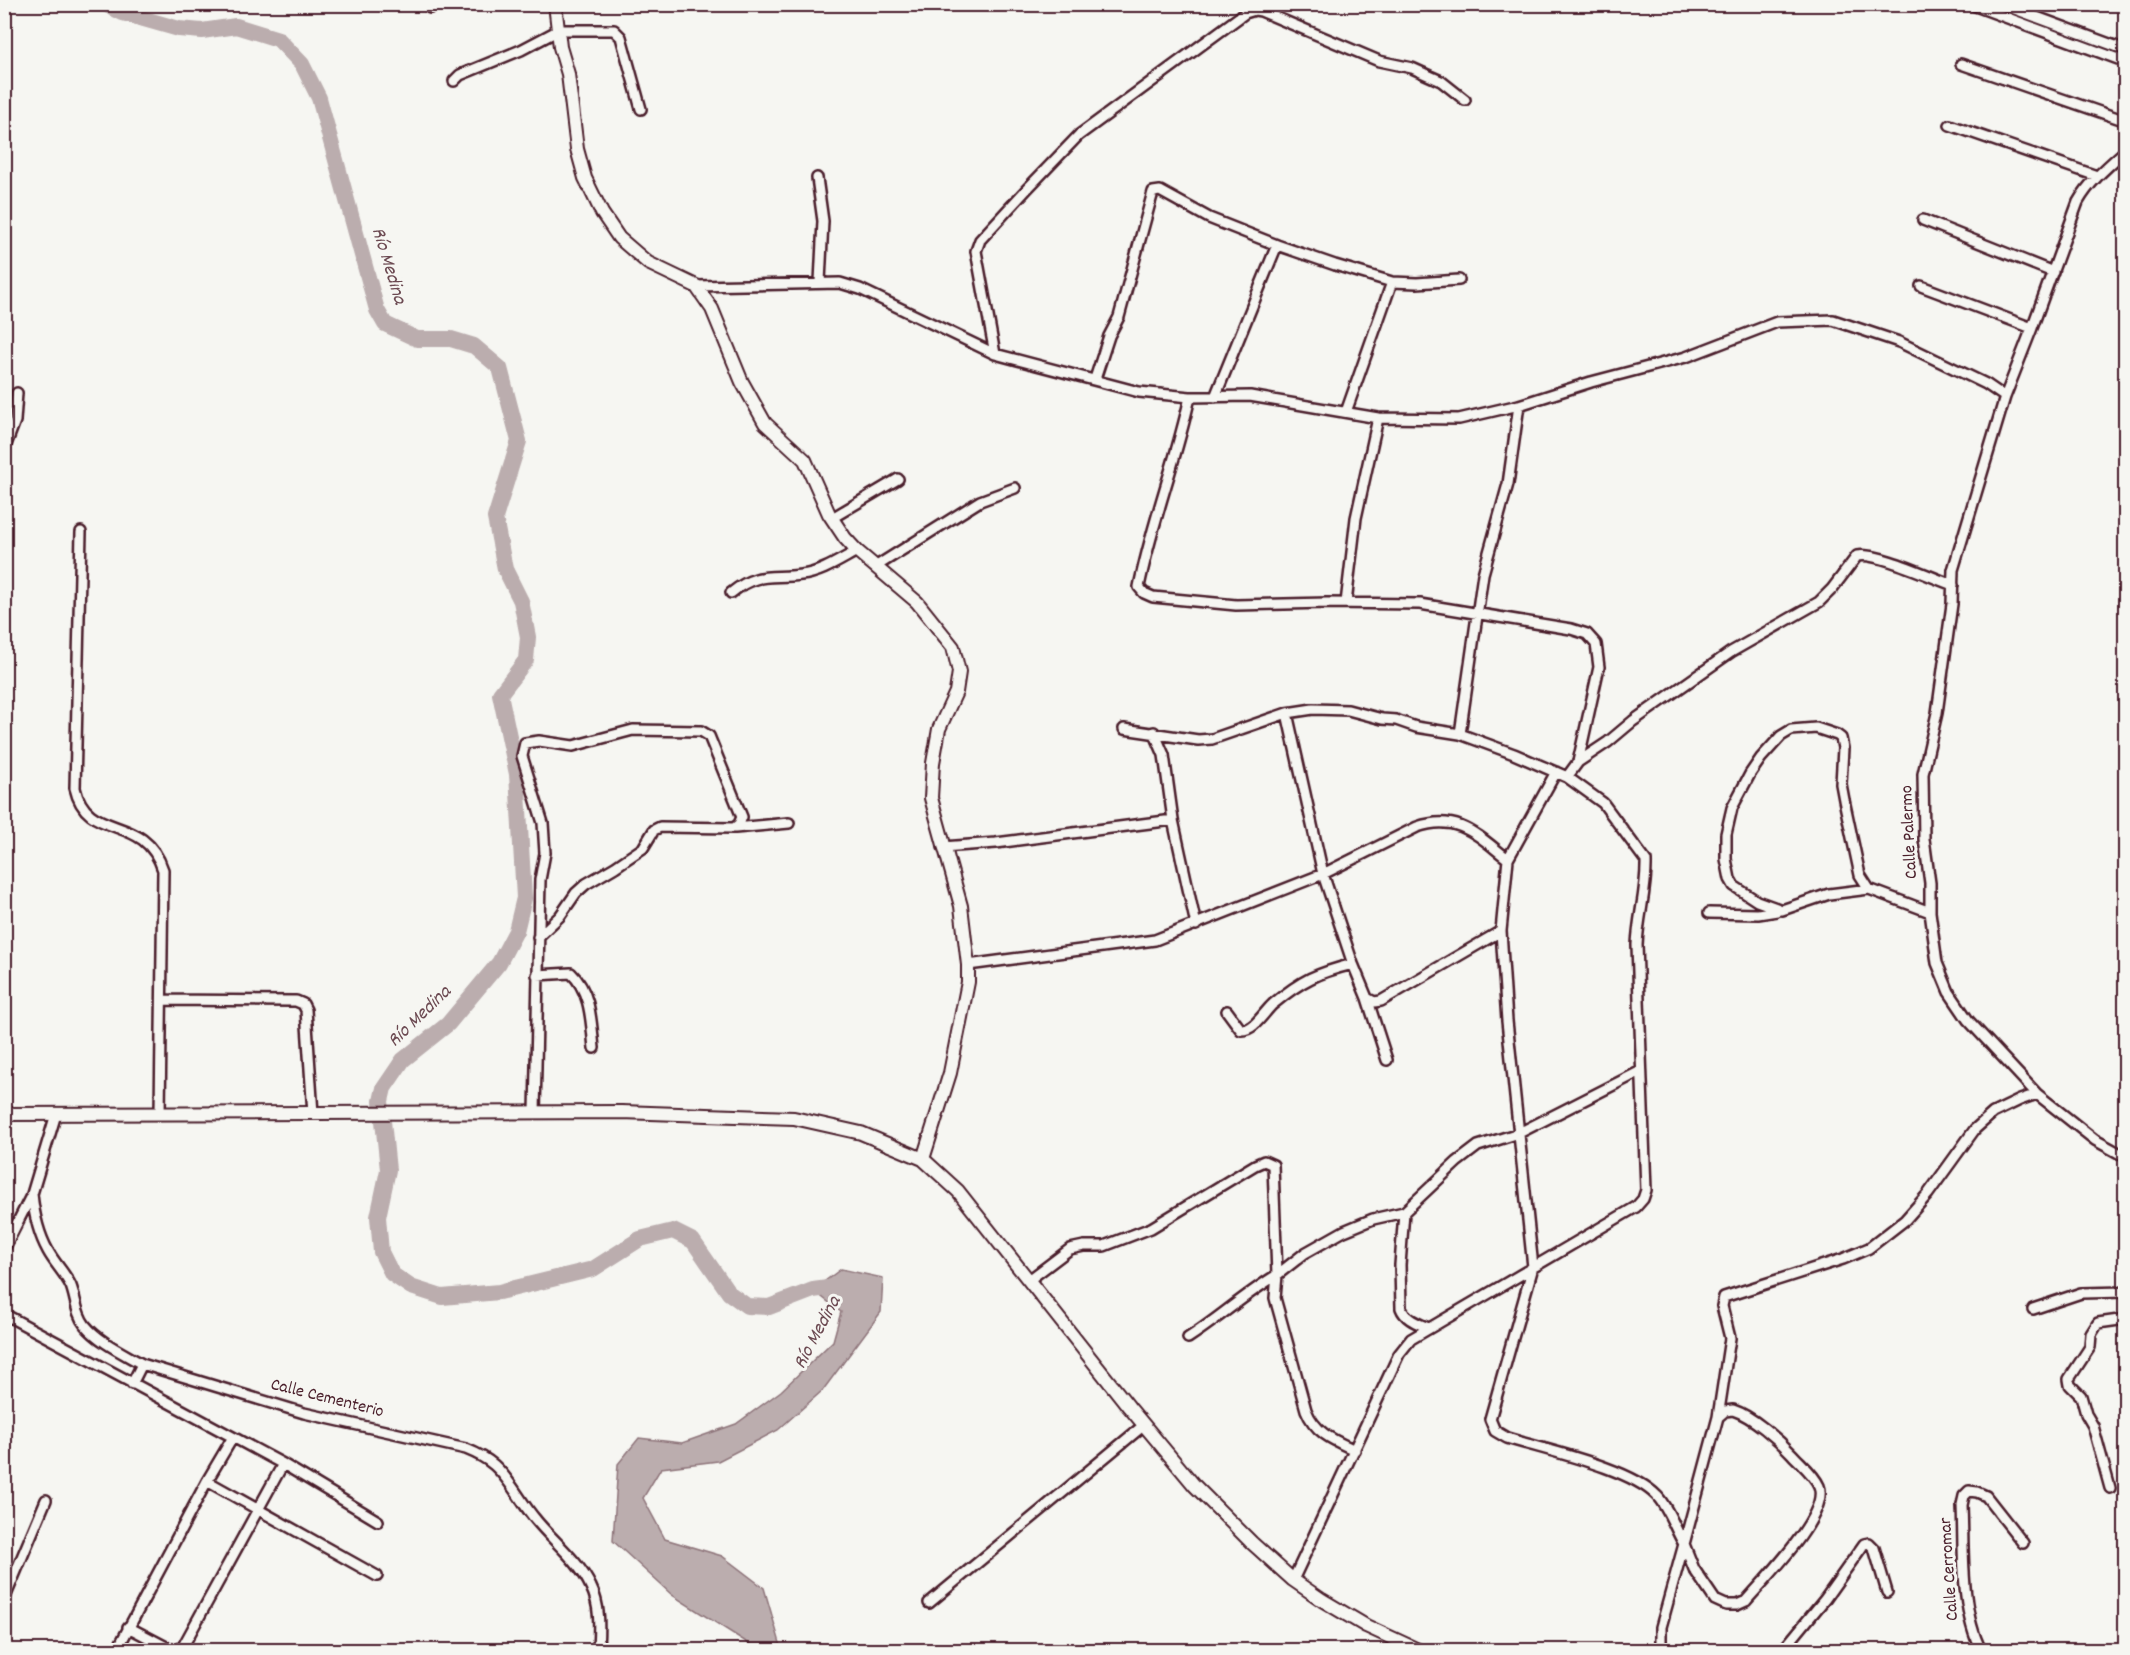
<svg xmlns="http://www.w3.org/2000/svg" width="2130" height="1655" font-family="Dekko,sans-serif">
	<style>
		.water { fill: #bbadae; stroke: #8e747a; stroke-width: 1.5 }
		.lines { fill: none; stroke-linecap: round; stroke-linejoin: round }
		.river { stroke: #bbadae; stroke-width: 16 }
		.street-casing { stroke: #4a1f2b; stroke-width: 14 }
		.secondary-casing { stroke: #4a1f2b; stroke-width: 16 }
		.street { stroke: #f6f6f2; stroke-width: 9 }
		.secondary { stroke: #f6f6f2; stroke-width: 12 }
		.labels { text-anchor: middle; dominant-baseline: central; stroke-width: 6; stroke-linejoin: round; paint-order: stroke }
		.street-label { font-size: 18px; fill: #4a1f2b; stroke: #f6f6f2 }
		.water-label { font-size: 20px; font-style: italic; fill: #6c4a52; stroke: #f6f6f2 }
	</style>
	<rect width="100%" height="100%" fill="#f6f6f2"/>
	<filter id="ink" filterUnits="userSpaceOnUse"><feTurbulence type="fractalNoise" baseFrequency=".0167" numOctaves="2"/><feDisplacementMap in="SourceGraphic" scale="12" xChannelSelector="R" yChannelSelector="G"/><feConvolveMatrix kernelMatrix="1 2 1 2 8 2 1 2 1" color-interpolation-filters="sRGB"/></filter>
	<g filter="url(#ink)">
		<path class="water" d="M 841,1269 L 883,1278 L 881,1312 L 823,1390 L 778,1430 L 718,1461 L 661,1468 L 643,1498 L 665,1539 L 722,1556 L 764,1588 L 782,1650 L 751,1650 L 751,1645 L 672,1595 L 613,1541 L 618,1464 L 639,1438 L 682,1443 L 736,1424 L 781,1391 L 833,1341 L 841,1312 L 813,1290 Z"/>
		<g class="lines">
			<path class="river" d="M 105,4 L 123,13 L 179,29 L 202,31 L 236,26 L 278,39 L 302,64 L 319,98 L 377,310 L 385,324 L 417,339 L 451,339 L 474,346 L 500,368 L 519,441 L 495,518 L 505,569 L 521,601 L 528,637 L 526,660 L 500,694 L 517,774 L 524,898 L 516,931 L 499,963 L 448,1024 L 403,1060 L 384,1088 L 381,1101 L 388,1170 L 378,1217 L 381,1252 L 392,1274 L 411,1287 L 442,1297 L 499,1292 L 593,1269 L 640,1239 L 673,1231 L 693,1241 L 729,1293 L 747,1306 L 769,1307 L 813,1290 L 835,1287"/>
			<g class="street-casing">
				<path id="street" d="M 1970,4 L 2126,62
					M 2001,4 L 2126,50
					M 430,8 L 437,4
					M 1961,64 L 2126,121
					M 454,81 L 460,75 L 521,50 L 559,30 L 614,30 L 621,37 L 641,109
					M 1950,125 L 2097,176
					M 2126,150 C 2108,166 2090,181 2078,202 L 2032,328 L 2005,397 L 1953,570 L 1952,604 L 1937,713 L 1923,774 L 1924,839 L 1930,883 L 1930,912 L 1937,963 L 1949,992 L 1968,1020 L 2037,1094 L 2095,1140 L 2126,1157
					M 817,178 L 823,221 L 820,282
					M 1923,220 L 2053,272
					M 696,286 L 840,283 L 860,289 L 995,354 L 1139,392 L 1190,397 L 1250,396 L 1378,418 L 1459,419 L 1519,405 L 1591,382 L 1686,357 L 1777,322 L 1833,320 L 1899,342 L 1986,384 L 2005,397
					M 1921,286 L 2032,328
					M 995,354 L 976,251 L 980,240 L 1027,189 L 1079,135 L 1245,13 L 1255,10 L 1261,11 L 1379,61 L 1412,68 L 1441,81 L 1465,100
					M 1095,379 L 1109,336 L 1119,317 L 1153,192 L 1160,191 L 1209,218 L 1277,245 L 1335,265 L 1392,282 L 1417,283 L 1459,280
					M 1190,397 C 1176,461 1152,522 1139,587 L 1144,593 L 1153,597 L 1236,605 L 1327,603 L 1420,604 L 1571,629 L 1587,634 L 1596,644 L 1599,667 L 1578,762 L 1567,777
					M 1215,397 L 1277,245
					M 1346,412 L 1392,282
					M 4,450 L 15,421 L 17,393
					M 4,499 L 4,504
					M 832,518 L 898,479
					M 81,532 L 75,788 C 87,842 144,811 163,870 L 160,1114
					M 875,567 L 980,501 L 1015,488
					M 731,593 C 758,571 771,579 801,575 C 821,573 840,560 857,551
					M 1346,603 L 1356,518 L 1378,418
					M 1287,713 L 1323,874 L 1353,964 L 1367,998 L 1374,1002 L 1381,1001 L 1501,931
					M 1124,729 L 1198,740 L 1212,739 L 1287,713 L 1313,709 L 1348,710 L 1382,719 L 1396,720 L 1416,727 L 1460,734 L 1514,754 L 1567,777 L 1603,803 L 1646,861 C 1647,889 1638,917 1637,945 L 1646,1190 L 1643,1199 L 1636,1207 L 1411,1339 L 1399,1354 L 1293,1580
					M 1154,732 L 1164,755 L 1173,820
					M 1460,734 L 1483,574 L 1508,484 L 1519,405
					M 1578,762 L 1608,742 L 1633,721 L 1731,652 L 1819,602 L 1832,589 L 1857,556 C 1878,552 1930,577 1953,585
					M 1556,772 L 1508,859 L 1501,931 L 1507,1021 L 1533,1267 L 1490,1419 L 1495,1431 L 1507,1438 C 1545,1450 1631,1468 1657,1496 C 1668,1507 1676,1531 1684,1544 L 1661,1627 L 1661,1650
					M 735,828 L 789,823
					M 943,847 L 996,843 L 1173,820 L 1196,925
					M 1869,889 L 1860,875 L 1844,800 L 1841,784 L 1843,748 L 1841,738 L 1837,735 L 1816,728 L 1791,730 L 1781,736 L 1761,758 L 1750,774 L 1732,808 L 1726,834 L 1726,859 L 1730,879 L 1734,886 L 1757,901 L 1782,910 L 1829,894 L 1869,889 L 1930,912
					M 1709,913 L 1758,914 L 1777,911
					M 968,965 L 1155,940 L 1323,874 L 1417,827 C 1458,813 1477,835 1508,859
					M 537,975 L 571,973 C 591,992 591,1021 594,1048
					M 1367,998 L 1387,1060
					M 162,1000 L 296,1001 L 303,1004 L 306,1010 L 313,1114
					M 1227,1011 L 1241,1030 C 1254,1031 1264,1012 1273,1004 C 1302,980 1317,973 1353,964
					M 535,1113 L 540,880 L 545,853 L 543,823 L 522,756 L 525,743 L 539,741 L 573,746 L 633,730 L 701,731 L 709,736 L 742,817 L 739,824 L 734,828 L 660,827 L 654,830 L 643,848 L 615,867 L 586,884 L 576,893 L 560,916 L 538,937
					M 32,1194 C 34,1214 38,1233 48,1251 C 55,1264 65,1273 71,1286 C 76,1299 76,1314 85,1325 C 99,1342 123,1353 142,1364 L 304,1413 L 466,1449 C 476,1453 486,1458 494,1465 C 511,1480 521,1503 536,1520 C 554,1542 579,1561 591,1587 C 601,1607 599,1629 598,1650
					M 1404,1212 L 1400,1265 L 1401,1308 C 1405,1319 1417,1323 1428,1328
					M 4,1249 L 32,1194 L 56,1114
					M 1029,1280 L 1070,1249 L 1084,1246 L 1104,1246 L 1151,1228 L 1255,1165 L 1264,1161 L 1273,1165 L 1277,1275 C 1245,1294 1218,1319 1188,1338
					M 2033,1309 L 2081,1293 L 2126,1292
					M 4,1314 L 283,1464 L 378,1521
					M 132,1384 L 142,1364
					M 1733,1410 C 1752,1416 1778,1439 1792,1454 C 1801,1464 1814,1474 1819,1486 C 1830,1514 1764,1580 1746,1601 L 1737,1605 L 1726,1605 L 1715,1600 L 1694,1569 L 1684,1544 L 1718,1417 L 1725,1411 Z
					M 1718,1417 L 1730,1338 L 1722,1306 L 1724,1297 L 1843,1259 L 1869,1248 L 1905,1220 L 1928,1194 L 1975,1129 L 1993,1113 L 2020,1100 L 2037,1094
					M 1355,1450 C 1333,1440 1315,1433 1306,1410 L 1275,1298 L 1277,1275 L 1305,1253 L 1344,1231 L 1373,1219 L 1404,1212 L 1457,1162 L 1478,1146 L 1519,1133 L 1641,1071
					M 207,1481 L 377,1576
					M 2110,1488 L 2093,1426 L 2086,1414 L 2081,1396 L 2070,1385 L 2069,1379 L 2090,1347 L 2091,1334 L 2098,1323 L 2126,1319
					M 4,1600 L 46,1500
					M 929,1603 L 1144,1425
					M 128,1627 L 172,1650
					M 117,1650 L 207,1481 L 233,1437
					M 181,1650 L 283,1464
					M 1783,1650 L 1825,1599 L 1864,1544 L 1869,1543 L 1874,1548 L 1887,1592
					M 1981,1650 C 1960,1610 1964,1550 1962,1505 L 1964,1496 L 1969,1491 L 1977,1492 L 1986,1496 L 2023,1543"/>
			</g>
			<g class="secondary-casing">
				<path id="secondary" d="M 555,4 L 560,47 L 568,74 L 577,149 L 585,178 L 602,213 L 619,238 L 648,263 L 696,286 L 712,309 L 742,382 L 765,423 L 805,460 L 829,514 L 845,538 L 857,551 L 917,602 L 953,647 L 959,672 L 956,692 L 939,729 L 933,763 L 931,798 L 961,906 L 968,965 L 968,982 L 950,1073 L 923,1159
					M 4,1114 L 622,1112 L 794,1118 L 861,1133 L 923,1159 L 958,1191 L 1129,1407 L 1194,1485 L 1252,1543 L 1293,1580 L 1322,1600 L 1366,1626 L 1418,1650"/>
			</g>
			<use href="#street" class="street"/>
			<use href="#secondary" class="secondary"/>
		</g>
	</g>
	<g class="labels">
		<g class="street-label">
			<text transform="translate(1910 832) rotate(-93)">Calle Palermo</text>
			<text transform="translate(327 1399) rotate(14)">Calle Cementerio</text>
			<text transform="translate(1950 1569) rotate(-94)">Calle Cerromar</text>
		</g>
		<g class="water-label">
			<text transform="translate(388 266) rotate(73)">Río Medina</text>
			<text transform="translate(420 1017) rotate(-44)">Río Medina</text>
			<text transform="translate(818 1333) rotate(-62)">Río Medina</text>
		</g>
	</g>
	<rect width="2130" height="1655" fill="none" stroke="#f6f6f2" stroke-width="24"/>
	<rect x="12" y="12" width="2106" height="1631" fill="none" stroke="#4a1f2b" stroke-width="2" filter="url(#ink)"/>
</svg>
